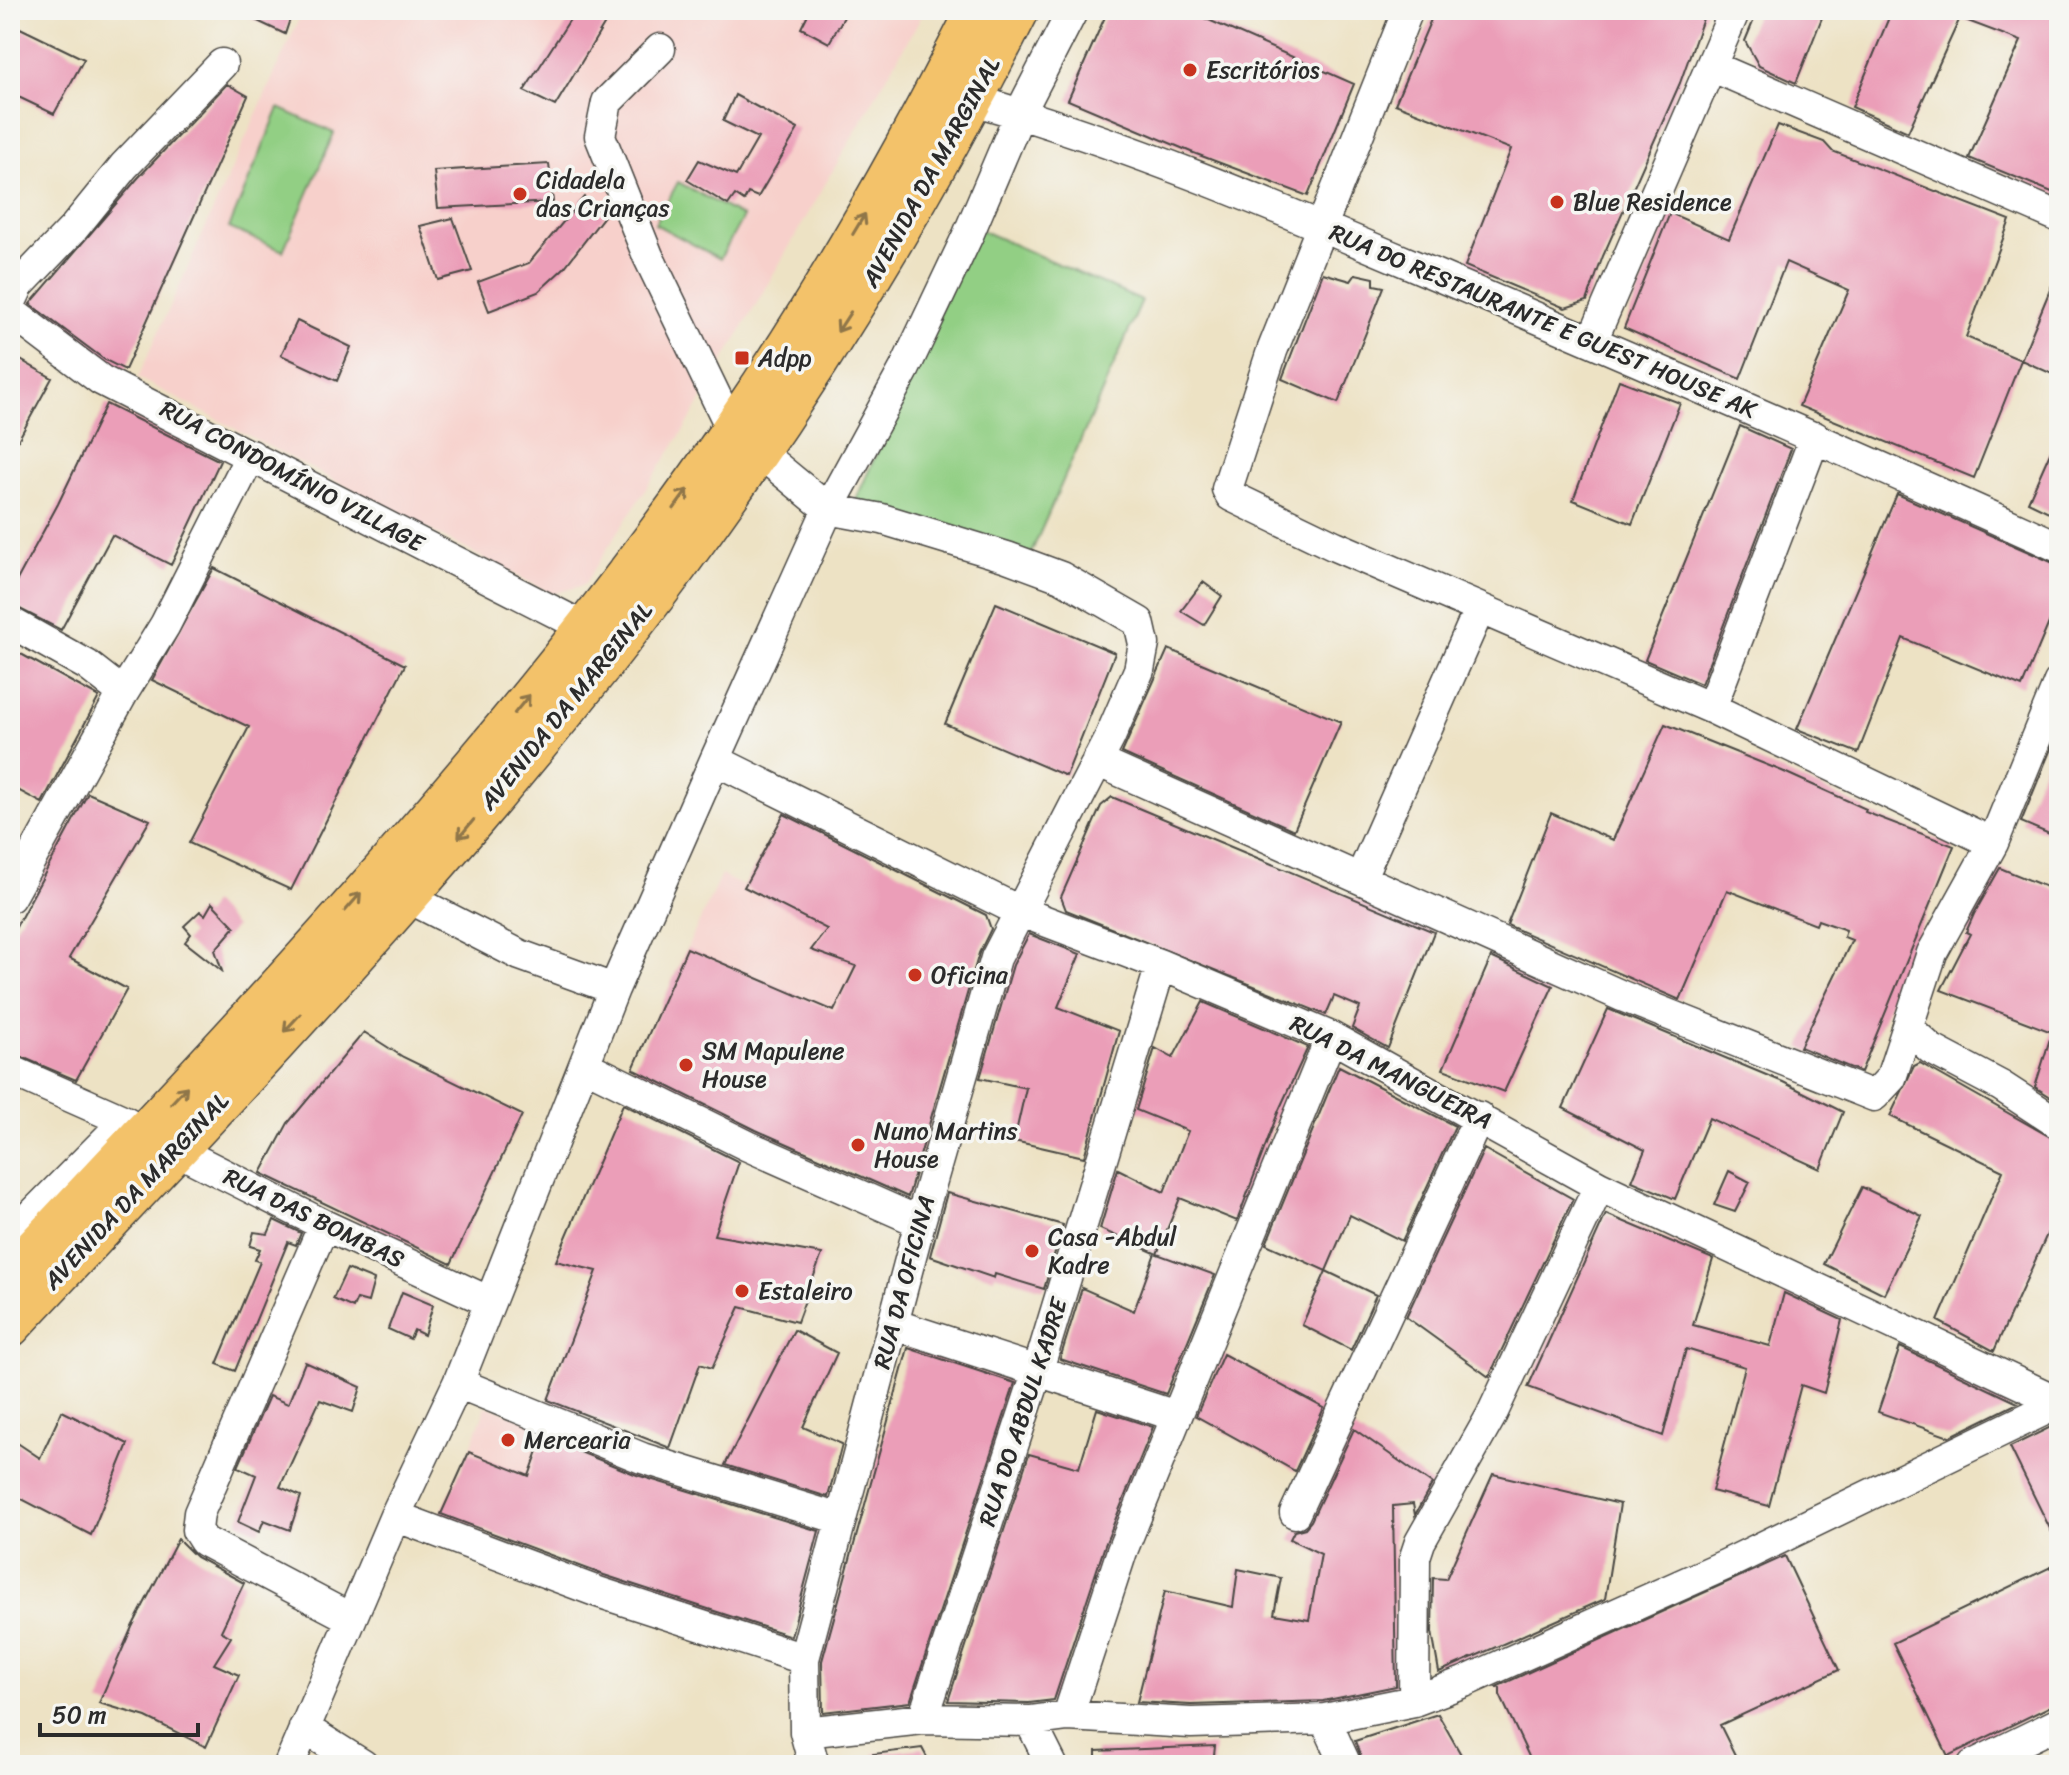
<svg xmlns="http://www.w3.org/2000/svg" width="2069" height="1775" font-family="Sriracha,sans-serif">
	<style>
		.built { fill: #f7d0cb }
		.green { fill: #92cf84; stroke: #5e7d58; stroke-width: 2 }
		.building { fill: #eb9eb8 }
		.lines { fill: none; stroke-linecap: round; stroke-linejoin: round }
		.minor-casing { stroke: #484642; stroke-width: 33 }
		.major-casing { stroke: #484642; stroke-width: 43 }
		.minor { stroke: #fff; stroke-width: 30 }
		.major { stroke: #f3c26a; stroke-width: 40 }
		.oneway { stroke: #8f764a }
		.poi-dot { fill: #c8321e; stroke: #f6f6f2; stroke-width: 3 }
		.labels { text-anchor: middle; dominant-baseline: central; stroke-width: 7; stroke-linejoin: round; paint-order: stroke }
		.poi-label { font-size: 24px; fill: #2b2b2b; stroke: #f6f6f2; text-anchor: start }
		.street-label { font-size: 24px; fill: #2b2b2b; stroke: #f6f6f2 }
	</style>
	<rect width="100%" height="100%" fill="#f6f6f2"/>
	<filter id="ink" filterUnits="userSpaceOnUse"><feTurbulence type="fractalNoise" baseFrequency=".0125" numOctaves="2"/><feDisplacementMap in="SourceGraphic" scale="16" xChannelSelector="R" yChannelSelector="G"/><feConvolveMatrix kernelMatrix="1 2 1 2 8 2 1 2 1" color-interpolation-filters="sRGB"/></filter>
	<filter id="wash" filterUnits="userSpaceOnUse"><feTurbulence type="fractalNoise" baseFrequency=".006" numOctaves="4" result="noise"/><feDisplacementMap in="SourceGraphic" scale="32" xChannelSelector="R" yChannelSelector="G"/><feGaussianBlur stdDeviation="1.8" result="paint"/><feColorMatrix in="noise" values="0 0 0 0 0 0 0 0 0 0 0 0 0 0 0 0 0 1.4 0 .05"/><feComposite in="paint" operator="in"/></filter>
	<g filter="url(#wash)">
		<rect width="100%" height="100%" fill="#ede2c4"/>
		<path class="built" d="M 303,10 L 925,10 L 687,425 L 584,585 L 552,594 L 138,378 Z
			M 721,875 L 827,929 L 815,950 L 859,967 L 831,1016 L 687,948 Z
			M 486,1406 L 547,1427 L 529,1476 L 469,1452 Z"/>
		<path class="green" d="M 279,108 L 334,133 L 283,251 L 229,228 Z
			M 678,182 L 743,217 L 720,259 L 655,224 Z
			M 976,228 L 1142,301 L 1021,576 L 855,502 Z"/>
		<g id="blocks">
			<path class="building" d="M 234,10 L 293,10 L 285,34 Z
				M 576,10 L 613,10 L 555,106 L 524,91 Z
				M 810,10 L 848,10 L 829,43 L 801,28 Z
				M 1108,10 L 1186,10 L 1354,84 L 1308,196 L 1191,152 L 1068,100 Z
				M 1435,10 L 1706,10 L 1680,83 L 1603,256 L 1587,301 L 1565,308 L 1465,266 L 1511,149 L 1395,104 Z
				M 1758,10 L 1825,10 L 1796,83 L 1759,66 L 1745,41 Z
				M 1892,10 L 2059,10 L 2059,195 L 1969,158 L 2021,41 L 1960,18 L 1908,132 L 1852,107 Z
				M 16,26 L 84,59 L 54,114 L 10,93 L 10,39 Z
				M 227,84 L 248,96 L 125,370 L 105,360 L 30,304 L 138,178 Z
				M 735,95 L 798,129 L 758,197 L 748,193 L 744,201 L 735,195 L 728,205 L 687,180 L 699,160 L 736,176 L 758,138 L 723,121 Z
				M 1778,125 L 1824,142 L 1832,151 L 2010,220 L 1966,337 L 2021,360 L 1974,478 L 1799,406 L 1849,290 L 1786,262 L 1740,379 L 1624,328 L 1670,213 L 1729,239 Z
				M 549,164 L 553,202 L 438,208 L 434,171 Z
				M 584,197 L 604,216 L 564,268 L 538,292 L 489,311 L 478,282 L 529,263 Z
				M 453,218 L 472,271 L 438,280 L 420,226 Z
				M 2059,268 L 2059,377 L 2021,360 Z
				M 1323,273 L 1351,281 L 1356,274 L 1374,278 L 1374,285 L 1384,287 L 1338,403 L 1282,379 Z
				M 297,321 L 351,347 L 337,381 L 281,355 Z
				M 10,354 L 52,378 L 10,455 Z
				M 1619,380 L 1680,403 L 1632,524 L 1573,500 Z
				M 106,404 L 220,461 L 171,565 L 112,535 L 61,630 L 10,604 L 10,593 L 58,504 Z
				M 1740,426 L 1791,449 L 1701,684 L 1645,660 Z
				M 2059,432 L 2059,517 L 2028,502 Z
				M 1897,494 L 2058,565 L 2059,599 L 2022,687 L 1903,638 L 1858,753 L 1797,729 Z
				M 214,568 L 405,665 L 291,890 L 189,843 L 249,727 L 152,680 Z
				M 1203,582 L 1222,596 L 1204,625 L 1181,611 Z
				M 996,603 L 1115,653 L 1066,776 L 945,724 Z
				M 10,648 L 99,697 L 42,803 L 10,786 Z
				M 1168,649 L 1341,722 L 1294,830 L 1122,753 Z
				M 1665,724 L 1782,771 L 1866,809 L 1865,812 L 1954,846 L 1861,1072 L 1800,1047 L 1852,940 L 1844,937 L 1846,930 L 1818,920 L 1816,925 L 1727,890 L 1680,1000 L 1507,925 L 1551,813 L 1613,840 Z
				M 2059,729 L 2059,838 L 2021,822 Z
				M 88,793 L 150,820 L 69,958 L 127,989 L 76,1080 L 10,1052 L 10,938 Z
				M 1112,797 L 1434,932 L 1388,1048 L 1352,1028 L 1360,1007 L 1334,996 L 1326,1015 L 1066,910 L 1061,897 L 1101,806 Z
				M 784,814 L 986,915 L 991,929 L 979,953 L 908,1197 L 756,1130 L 633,1069 L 687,948 L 834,1011 L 856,966 L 811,950 L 827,929 L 744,887 Z
				M 2000,868 L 2059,892 L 2059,1102 L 2035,1087 L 2052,1032 L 1941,990 L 1970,934 L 1966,932 L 1974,914 Z
				M 212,903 L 235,927 L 215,950 L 222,971 L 185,942 L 191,934 L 184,926 L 200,911 L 205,915 Z
				M 1029,934 L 1080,954 L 1058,1007 L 1119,1031 L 1084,1157 L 1014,1141 L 1026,1088 L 980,1078 L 1013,965 Z
				M 1491,957 L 1553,986 L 1504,1092 L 1443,1069 Z
				M 1203,1002 L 1308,1047 L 1279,1110 L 1237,1221 L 1180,1198 L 1157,1254 L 1215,1275 L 1166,1394 L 1060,1359 L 1082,1288 L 1134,1311 L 1155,1253 L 1100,1229 L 1118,1169 L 1164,1192 L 1188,1131 L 1136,1110 L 1155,1048 L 1173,1058 Z
				M 1608,1009 L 1783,1082 L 1843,1112 L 1820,1169 L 1709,1118 L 1675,1199 L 1632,1181 L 1645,1150 L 1563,1108 Z
				M 364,1032 L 403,1057 L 522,1115 L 451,1264 L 261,1173 L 288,1123 Z
				M 1920,1063 L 2059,1142 L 2059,1208 L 1994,1351 L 1938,1321 L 2003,1171 L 1890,1116 L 1914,1066 Z
				M 1339,1066 L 1455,1126 L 1402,1241 L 1350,1215 L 1326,1271 L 1266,1244 Z
				M 623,1104 L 739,1162 L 714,1235 L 822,1254 L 797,1322 L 740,1307 L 712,1368 L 700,1364 L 670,1448 L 548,1400 L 597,1271 L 556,1261 Z
				M 1484,1149 L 1573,1199 L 1489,1377 L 1406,1317 Z
				M 1729,1171 L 1750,1182 L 1735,1212 L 1714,1205 Z
				M 1862,1187 L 1922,1216 L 1884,1294 L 1824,1264 Z
				M 947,1193 L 1063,1225 L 1044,1289 L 995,1274 L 994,1278 L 930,1256 Z
				M 1606,1214 L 1713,1259 L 1693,1325 L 1770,1346 L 1784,1293 L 1842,1320 L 1824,1393 L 1801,1385 L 1769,1506 L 1712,1491 L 1745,1367 L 1686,1349 L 1663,1436 L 1528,1387 Z
				M 274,1220 L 301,1233 L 296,1245 L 288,1242 L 235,1371 L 217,1364 L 260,1262 L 255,1260 L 260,1249 L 250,1246 L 254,1232 L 268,1234 Z
				M 347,1269 L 374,1280 L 368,1302 L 357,1299 L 353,1308 L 333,1299 Z
				M 1326,1271 L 1376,1295 L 1351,1350 L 1302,1325 Z
				M 402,1292 L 433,1305 L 424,1335 L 414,1330 L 410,1339 L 388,1329 Z
				M 794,1330 L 837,1353 L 803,1427 L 842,1444 L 828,1497 L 725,1465 Z
				M 1900,1347 L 2018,1403 L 1949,1437 L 1878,1412 Z
				M 908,1348 L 1015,1383 L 910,1702 L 823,1712 L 822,1661 Z
				M 1223,1354 L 1324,1408 L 1295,1471 L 1196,1416 Z
				M 305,1362 L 361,1387 L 353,1412 L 320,1400 L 280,1487 L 301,1496 L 290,1530 L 264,1520 L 259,1532 L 238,1522 L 256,1475 L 238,1467 L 269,1396 L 288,1404 Z
				M 1097,1409 L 1153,1427 L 1105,1545 L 1054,1700 L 1029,1703 L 948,1701 L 1029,1454 L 1079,1468 Z
				M 62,1411 L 128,1444 L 91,1535 L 10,1493 L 10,1438 L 40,1458 Z
				M 2059,1423 L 2059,1547 L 2010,1447 Z
				M 1354,1429 L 1432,1484 L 1415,1515 L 1413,1504 L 1393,1506 L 1396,1686 L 1323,1701 L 1191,1705 L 1137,1702 L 1165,1591 L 1233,1607 L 1238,1569 L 1281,1578 L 1274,1614 L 1309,1620 L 1321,1554 L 1290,1539 L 1294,1531 L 1305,1528 L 1311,1521 Z
				M 543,1437 L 637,1475 L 819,1531 L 791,1636 L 604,1575 L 441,1514 L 469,1452 L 529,1476 Z
				M 1493,1474 L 1620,1504 L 1605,1599 L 1439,1672 L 1432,1632 L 1433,1578 L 1446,1579 Z
				M 178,1539 L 196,1557 L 244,1583 L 221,1631 L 231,1637 L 214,1664 L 239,1675 L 206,1747 L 146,1717 L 99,1703 L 132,1627 Z
				M 1785,1556 L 1839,1670 L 1720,1725 L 1740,1765 L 1533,1765 L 1500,1695 L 1500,1688 L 1496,1687 Z
				M 2059,1563 L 2059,1702 L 1948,1756 L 1893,1643 Z
				M 1438,1714 L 1467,1765 L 1364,1765 L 1355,1741 Z
				M 1215,1746 L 1213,1765 L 1096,1765 L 1096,1751 Z
				M 922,1748 L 931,1765 L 874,1765 L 873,1754 Z"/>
		</g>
	</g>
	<g filter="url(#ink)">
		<use href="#blocks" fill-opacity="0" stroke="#484642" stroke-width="2"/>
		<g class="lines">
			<g class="minor-casing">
				<path id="minor" d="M 1408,10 L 1272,351 L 1227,489 L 1231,496 L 1335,546 L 1711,708 L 1993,843
					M 660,49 L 607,102 L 600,136 L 648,256 L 732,430 L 828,509 L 882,519 L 1007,557 L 1061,577 L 1139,622 L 1144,644 L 1139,670 L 1110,737 L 996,958 L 920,1222 L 804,1659 L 805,1732 L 814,1765
					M 1711,66 L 2059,217
					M 973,100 C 1136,146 1292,214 1448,280 C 1653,367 1856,455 2059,547
					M 10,304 L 19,285 L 73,229 L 124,166 L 222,64
					M 10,311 L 101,380 L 584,627
					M 1592,341 L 1735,10
					M 10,622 L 87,665 L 123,693 L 165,625 L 251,455
					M 1711,708 L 1815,437
					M 715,760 L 1019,911 L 1161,965 L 1331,1037 L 1599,1186 L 2059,1402
					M 1097,761 L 1622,996 L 1874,1096 L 1891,1078 L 1932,953 L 1993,843 L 2059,682
					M 1361,877 L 1479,610
					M 10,897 L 123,693
					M 407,897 L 520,955 L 614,989
					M 1908,1028 L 1931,1049 L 2001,1086 L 2059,1124
					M 586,1066 L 748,1146 L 920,1222
					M 10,1070 L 125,1121 L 176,1150 L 324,1225 L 490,1302
					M 324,1225 L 199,1513 L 197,1530 L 204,1541 L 350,1618
					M 10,1237 L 125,1121
					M 893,1324 L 1176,1416
					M 458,1383 L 642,1458 L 840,1519
					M 1295,1513 L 1479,1117
					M 395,1516 L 598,1592 L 804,1659
					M 1414,1701 L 1415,1557 L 1420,1542 L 1491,1416 L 1599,1186
					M 1068,1716 L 1122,1551 L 1331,1037
					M 923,1719 L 1037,1373 L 1161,965
					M 1325,1719 L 1346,1765
					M 1030,1721 L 1052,1765
					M 304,1728 L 363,1765
					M 805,1732 L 923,1719 L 1030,1721 L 1068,1716 L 1191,1723 L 1325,1719 L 1414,1701 L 1464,1682 L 1725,1565 L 2059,1403
					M 289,1765 L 395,1516 L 458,1383 L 614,989 L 715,760 L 828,509 L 905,368 L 968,235 L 1020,113 L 1073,10
					M 1973,1765 L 2059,1723"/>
			</g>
			<g class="major-casing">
				<path id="major" d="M 10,1274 C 265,1004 524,732 734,426 C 825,294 905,152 977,10
					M 10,1327 C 239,1083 473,841 673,572 C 804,395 920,207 1019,10"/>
			</g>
			<use href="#minor" class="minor"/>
			<use href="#major" class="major"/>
		</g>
		<defs><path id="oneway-shaft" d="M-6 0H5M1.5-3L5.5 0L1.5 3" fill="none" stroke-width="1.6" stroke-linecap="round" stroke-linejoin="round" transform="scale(2)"/></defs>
		<g class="oneway">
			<use href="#oneway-shaft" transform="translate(859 224) rotate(-59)"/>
			<use href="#oneway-shaft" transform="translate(844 322) rotate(123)"/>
			<use href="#oneway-shaft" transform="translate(681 499) rotate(-54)"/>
			<use href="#oneway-shaft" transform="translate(522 704) rotate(-51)"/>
			<use href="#oneway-shaft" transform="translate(466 829) rotate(130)"/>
			<use href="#oneway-shaft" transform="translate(353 902) rotate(-49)"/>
			<use href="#oneway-shaft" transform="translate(292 1023) rotate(133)"/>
			<use href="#oneway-shaft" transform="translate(179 1095) rotate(-47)"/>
		</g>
	</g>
	<g class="poi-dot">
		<circle cx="1190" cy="70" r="8"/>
		<circle cx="520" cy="194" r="8"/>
		<circle cx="1557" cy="202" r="8"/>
		<rect x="734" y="350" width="16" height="16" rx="4"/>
		<circle cx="915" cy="975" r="8"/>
		<circle cx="686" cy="1065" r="8"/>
		<circle cx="858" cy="1145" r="8"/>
		<circle cx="1032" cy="1251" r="8"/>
		<circle cx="742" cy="1291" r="8"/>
		<circle cx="508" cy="1440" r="8"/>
	</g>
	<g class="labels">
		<g class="poi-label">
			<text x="1206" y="70">Escritórios</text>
			<text x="536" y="180">Cidadela<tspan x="536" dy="28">das Crianças</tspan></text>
			<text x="1573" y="202">Blue Residence</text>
			<text x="758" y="358">Adpp</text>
			<text x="931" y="975">Oficina</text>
			<text x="702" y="1051">SM Mapulene<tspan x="702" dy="28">House</tspan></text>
			<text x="874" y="1131">Nuno Martins<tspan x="874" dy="28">House</tspan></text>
			<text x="1048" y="1237">Casa -Abdul<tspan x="1048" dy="28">Kadre</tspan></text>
			<text x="758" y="1291">Estaleiro</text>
			<text x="524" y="1440">Mercearia</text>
		</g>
		<g class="street-label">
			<text transform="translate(931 172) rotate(-61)">AVENIDA DA MARGINAL</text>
			<text transform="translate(1543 321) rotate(23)">RUA DO RESTAURANTE E GUEST HOUSE AK</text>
			<text transform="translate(292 476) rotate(28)">RUA CONDOMÍNIO VILLAGE</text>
			<text transform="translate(566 706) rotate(-51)">AVENIDA DA MARGINAL</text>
			<text transform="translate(1391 1072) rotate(27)">RUA DA MANGUEIRA</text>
			<text transform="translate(136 1191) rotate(-47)">AVENIDA DA MARGINAL</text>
			<text transform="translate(314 1218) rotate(26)">RUA DAS BOMBAS</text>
			<text transform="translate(904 1282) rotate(-75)">RUA DA OFICINA</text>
			<text transform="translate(1023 1412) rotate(-72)">RUA DO ABDUL KADRE</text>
		</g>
	</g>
	<rect width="2069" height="1775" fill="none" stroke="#f6f6f2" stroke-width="40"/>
	<path d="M40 1723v12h158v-12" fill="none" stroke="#2b2b2b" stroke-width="4"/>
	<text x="52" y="1723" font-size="24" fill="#2b2b2b" stroke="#f6f6f2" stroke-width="6" paint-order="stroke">50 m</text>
</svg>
